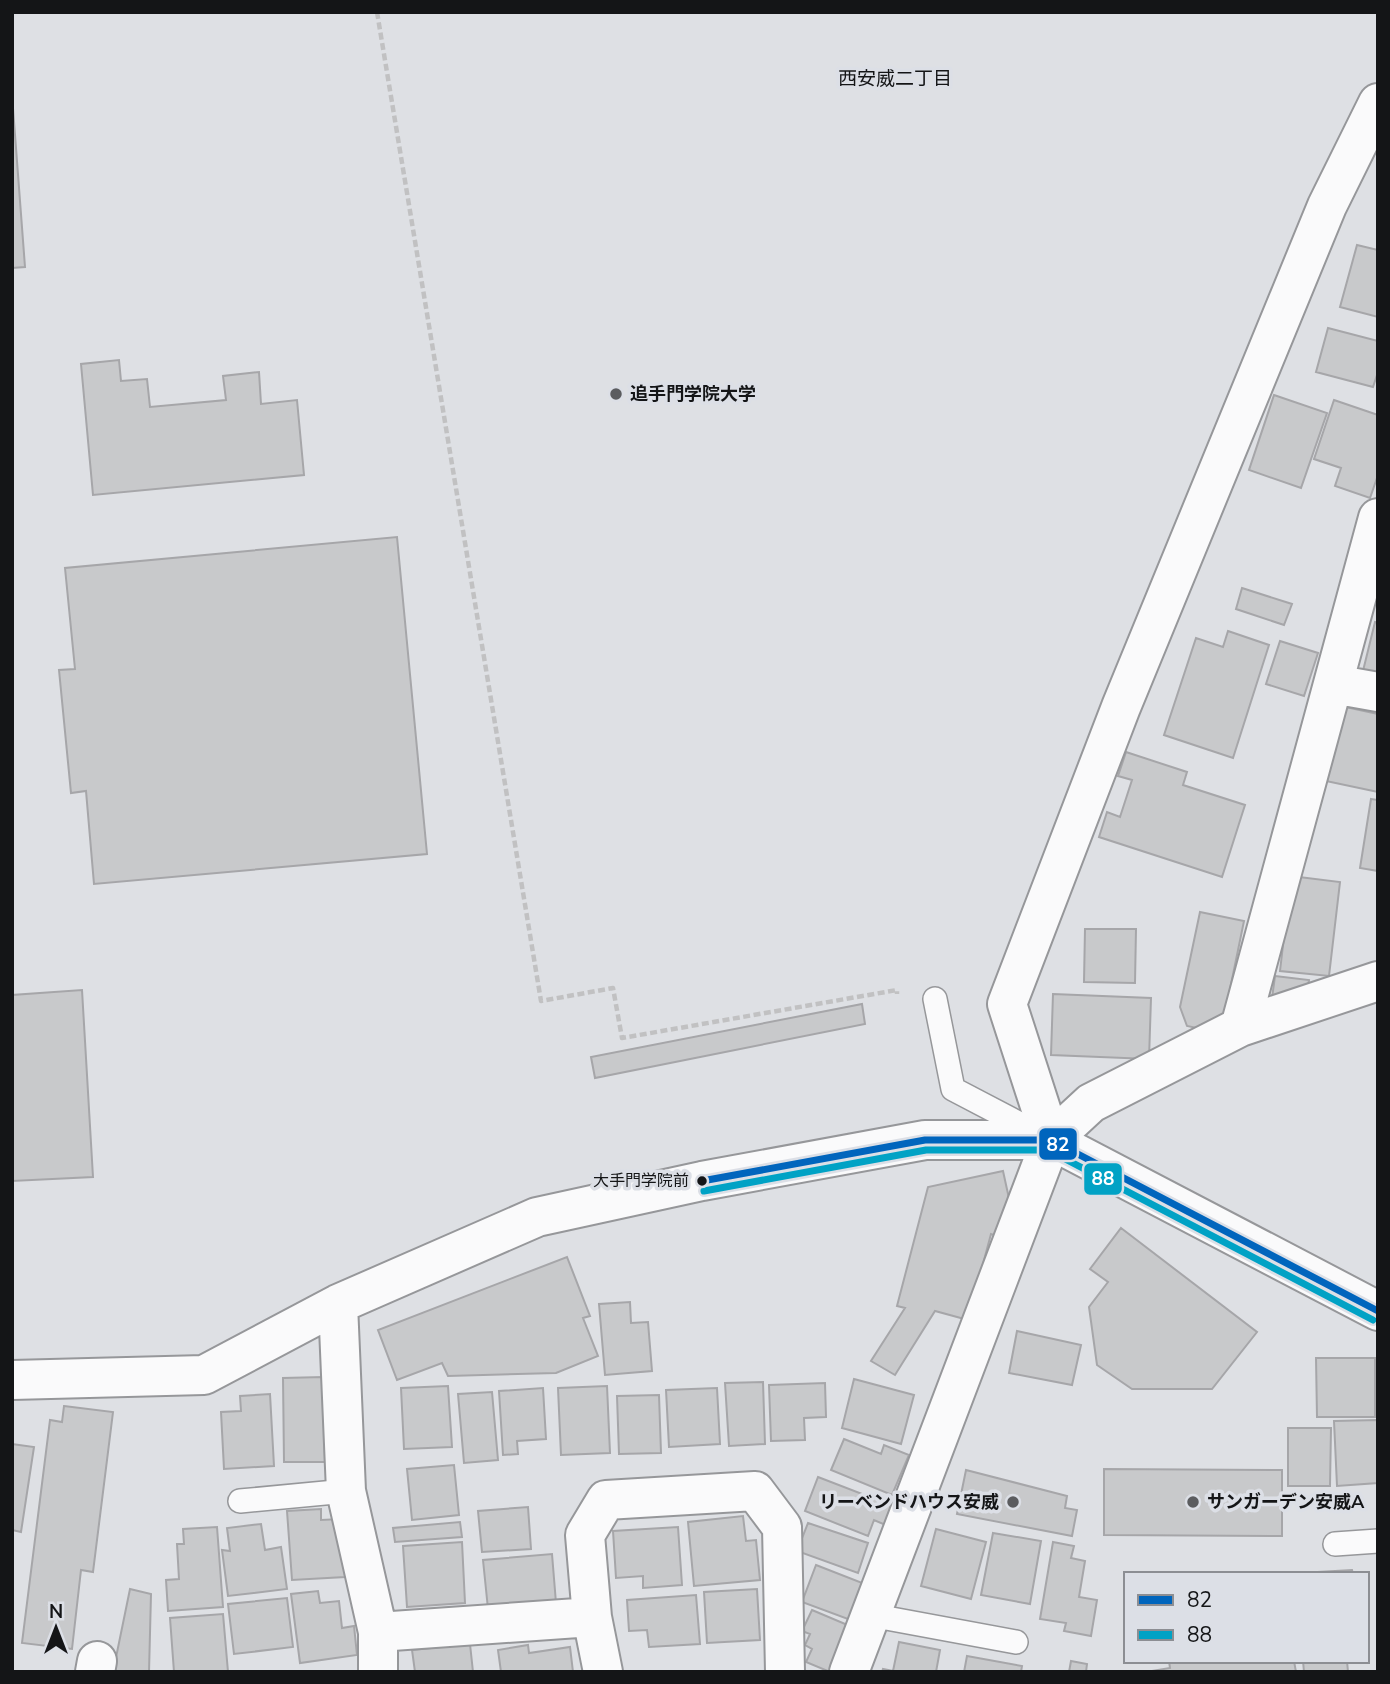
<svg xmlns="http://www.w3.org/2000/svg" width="1390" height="1684" font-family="'Nunito Sans','Noto Sans JP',sans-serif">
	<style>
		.building { fill: #c8c9cb; stroke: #a6a6a9; stroke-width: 2 }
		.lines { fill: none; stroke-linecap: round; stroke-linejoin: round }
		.service-casing { stroke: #96979a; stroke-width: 26 }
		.minor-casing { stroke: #96979a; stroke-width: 42 }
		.tertiary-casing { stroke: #96979a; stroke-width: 42 }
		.path { stroke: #c1c1c2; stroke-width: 4.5; stroke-dasharray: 7 3.5; stroke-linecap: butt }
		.service { stroke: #fafafb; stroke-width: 23 }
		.minor { stroke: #fafafb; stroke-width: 38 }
		.tertiary { stroke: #fafafb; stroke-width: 38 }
		.bus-1-casing { stroke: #dcdfe6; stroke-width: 12 }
		.bus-2-casing { stroke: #dcdfe6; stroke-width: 12 }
		.bus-1 { stroke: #0065bd; stroke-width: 7 }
		.bus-2 { stroke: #01a2c5; stroke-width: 7 }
		.poi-dot { fill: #5b5c5f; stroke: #dcdfe6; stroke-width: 2.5 }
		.bus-dot { fill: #141517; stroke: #dcdfe6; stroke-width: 2.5 }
		.labels { text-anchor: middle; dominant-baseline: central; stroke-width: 7; stroke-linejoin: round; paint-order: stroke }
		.bus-label { font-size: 16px; fill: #141517; stroke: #dcdfe6; text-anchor: end }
		.poi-label { font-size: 18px; font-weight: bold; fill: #141517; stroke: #dcdfe6; text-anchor: start }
		.neighbourhood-label { font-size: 19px; fill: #141517; stroke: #dcdfe6 }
		.line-badge { stroke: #dcdfe6; stroke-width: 2.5 }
		.badge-label { font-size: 19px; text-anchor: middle; font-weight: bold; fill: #fff }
	</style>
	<rect width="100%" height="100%" fill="#dee0e4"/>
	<path class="building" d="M 12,95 L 25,267 L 12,268 Z
		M 1357,245 L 1378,250 L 1378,317 L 1340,307 Z
		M 1328,328 L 1378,341 L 1378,372 L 1373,387 L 1316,372 Z
		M 119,360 L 121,381 L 147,379 L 150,407 L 226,400 L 223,376 L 259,372 L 261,404 L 297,400 L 304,475 L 93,495 L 81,364 Z
		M 1274,395 L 1327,413 L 1301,488 L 1249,470 Z
		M 1334,400 L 1378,415 L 1378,475 L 1370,498 L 1335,486 L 1341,468 L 1314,459 Z
		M 397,537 L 427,854 L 94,884 L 86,791 L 71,793 L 59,670 L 75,669 L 65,568 Z
		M 1242,588 L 1292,604 L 1284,625 L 1236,609 Z
		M 1375,622 L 1378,623 L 1378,683 L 1361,679 Z
		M 1228,631 L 1269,645 L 1233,758 L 1164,735 L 1196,638 L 1223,647 Z
		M 1280,641 L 1318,653 L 1304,696 L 1266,684 Z
		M 1341,706 L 1378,714 L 1378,792 L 1326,781 Z
		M 1126,752 L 1187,772 L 1183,785 L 1245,805 L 1222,877 L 1099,837 L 1107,812 L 1120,817 L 1132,780 L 1118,776 Z
		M 1371,799 L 1378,800 L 1378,871 L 1360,868 Z
		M 1291,876 L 1340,882 L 1329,976 L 1280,971 Z
		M 1200,912 L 1244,921 L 1221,1033 L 1187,1026 L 1180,1007 Z
		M 1085,929 L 1136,929 L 1135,983 L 1084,982 Z
		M 1275,976 L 1309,980 L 1306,1002 L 1272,998 Z
		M 82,990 L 93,1177 L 12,1181 L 12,995 Z
		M 1053,994 L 1151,998 L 1149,1059 L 1051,1055 Z
		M 862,1004 L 865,1024 L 595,1078 L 591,1057 Z
		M 1003,1171 L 1010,1203 L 1000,1237 L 991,1234 L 968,1320 L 935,1311 L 895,1375 L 871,1361 L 905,1308 L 897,1306 L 928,1187 Z
		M 1121,1228 L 1257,1332 L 1212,1389 L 1132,1389 L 1097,1365 L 1089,1307 L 1108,1282 L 1090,1269 Z
		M 567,1257 L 590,1316 L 583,1318 L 598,1356 L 556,1373 L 448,1376 L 442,1363 L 397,1380 L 378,1330 Z
		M 630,1302 L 631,1323 L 648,1322 L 652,1371 L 605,1375 L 599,1304 Z
		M 1017,1331 L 1081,1345 L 1072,1385 L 1009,1373 Z
		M 1316,1358 L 1375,1358 L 1375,1417 L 1317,1417 Z
		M 323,1377 L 325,1462 L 284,1462 L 283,1378 Z
		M 854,1379 L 914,1395 L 901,1444 L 842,1428 Z
		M 763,1382 L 765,1444 L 729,1446 L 725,1383 Z
		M 825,1383 L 826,1417 L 804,1418 L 805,1440 L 771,1441 L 769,1385 Z
		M 448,1386 L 452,1447 L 404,1449 L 401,1388 Z
		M 607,1386 L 610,1453 L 561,1455 L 558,1388 Z
		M 543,1388 L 546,1439 L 517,1441 L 518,1454 L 503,1455 L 499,1391 Z
		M 717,1388 L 720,1444 L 669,1447 L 666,1390 Z
		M 492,1392 L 498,1460 L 464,1463 L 458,1394 Z
		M 270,1394 L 274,1466 L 224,1469 L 221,1412 L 241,1411 L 240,1396 Z
		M 659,1395 L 661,1453 L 619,1454 L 617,1396 Z
		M 64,1406 L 113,1412 L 93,1572 L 81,1570 L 72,1649 L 22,1643 L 50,1420 L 62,1422 Z
		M 1378,1420 L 1378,1483 L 1337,1486 L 1334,1421 Z
		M 1288,1428 L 1331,1428 L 1330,1486 L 1288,1486 Z
		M 844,1439 L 881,1454 L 884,1445 L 909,1455 L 892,1495 L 831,1470 Z
		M 12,1444 L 34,1447 L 21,1532 L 12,1530 Z
		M 454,1465 L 459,1515 L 412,1520 L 407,1469 Z
		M 1104,1469 L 1282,1470 L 1282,1536 L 1104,1535 Z
		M 966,1470 L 1067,1496 L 1065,1508 L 1077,1510 L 1072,1536 L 957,1514 Z
		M 818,1477 L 896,1507 L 888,1526 L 874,1520 L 868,1536 L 805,1511 Z
		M 528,1507 L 531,1549 L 482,1552 L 478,1511 Z
		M 321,1509 L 321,1520 L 341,1519 L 345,1577 L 292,1580 L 287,1511 Z
		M 743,1516 L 746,1541 L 756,1540 L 760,1580 L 694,1586 L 688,1522 Z
		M 460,1522 L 462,1537 L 395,1542 L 393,1528 Z
		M 808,1523 L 868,1543 L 858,1573 L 797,1551 Z
		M 261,1524 L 265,1550 L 281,1547 L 287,1589 L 228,1596 L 222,1550 L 230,1551 L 227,1528 Z
		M 217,1527 L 223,1607 L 168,1611 L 166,1580 L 179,1579 L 177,1544 L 184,1544 L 183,1529 Z
		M 678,1527 L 682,1585 L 643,1588 L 643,1576 L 616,1578 L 613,1531 Z
		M 936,1529 L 986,1542 L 971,1599 L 921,1586 Z
		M 993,1533 L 1041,1541 L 1030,1604 L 981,1595 Z
		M 462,1542 L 465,1603 L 407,1607 L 403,1546 Z
		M 1053,1542 L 1074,1546 L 1071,1558 L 1085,1561 L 1079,1597 L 1097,1600 L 1091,1636 L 1064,1631 L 1066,1623 L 1040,1619 Z
		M 552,1554 L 556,1603 L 488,1609 L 483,1560 Z
		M 816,1565 L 870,1586 L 856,1622 L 802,1602 Z
		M 1352,1570 L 1353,1574 L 1282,1574 Z
		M 130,1589 L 151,1594 L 149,1672 L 113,1672 Z
		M 757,1589 L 760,1640 L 707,1643 L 704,1592 Z
		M 318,1591 L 320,1603 L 339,1601 L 342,1628 L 354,1626 L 357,1655 L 300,1663 L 291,1594 Z
		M 696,1595 L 700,1644 L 649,1647 L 647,1630 L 629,1631 L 627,1600 Z
		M 287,1598 L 293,1647 L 234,1654 L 228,1604 Z
		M 812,1610 L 850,1626 L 830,1672 L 806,1662 L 812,1649 L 805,1645 L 810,1634 L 802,1631 Z
		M 223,1614 L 228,1672 L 174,1672 L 170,1618 Z
		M 899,1642 L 940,1650 L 936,1672 L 882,1672 L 883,1669 L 893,1671 Z
		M 470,1644 L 473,1672 L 415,1672 L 412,1650 Z
		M 528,1645 L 529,1653 L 570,1647 L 573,1672 L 501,1672 L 498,1650 Z
		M 967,1656 L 1022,1666 L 1021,1672 L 964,1672 Z
		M 1071,1661 L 1087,1664 L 1086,1672 L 1069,1672 Z
		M 1169,1661 L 1294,1661 L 1296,1672 L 1146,1672 L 1170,1668 Z
		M 1303,1661 L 1347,1661 L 1348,1672 L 1304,1672 Z"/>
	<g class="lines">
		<g class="service-casing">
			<path id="service" d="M 935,999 L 953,1089 L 1039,1134
				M 240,1501 L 346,1491
				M 1335,1544 L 1378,1541
				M 870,1615 L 1016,1642"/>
		</g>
		<g class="minor-casing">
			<path id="minor" d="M 1333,684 L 1378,692
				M 1240,1027 L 1378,518
				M 1051,1140 L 1007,1004 L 1121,707 L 1327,206 L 1378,103
				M 338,1304 L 346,1491 L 378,1632 L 378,1672
				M 12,1380 L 204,1375 L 338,1304 L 537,1217 L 702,1181 L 925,1140 L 1051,1140
				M 378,1632 L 592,1617
				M 95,1672 L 97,1661
				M 603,1672 L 592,1617 L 585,1535 L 606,1500 L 755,1491 L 782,1527 L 785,1672
				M 849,1672 L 1051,1140 L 1091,1103 L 1240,1027 L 1378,981"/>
		</g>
		<g class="tertiary-casing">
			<path id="tertiary" d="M 1051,1140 L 1378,1311"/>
		</g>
		<path class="path" d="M 377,12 L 541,1001 L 613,988 L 622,1038 L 897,990 L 897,994"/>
		<use href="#service" class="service"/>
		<use href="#minor" class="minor"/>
		<use href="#tertiary" class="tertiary"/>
		<g class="bus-1-casing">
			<path id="bus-1" d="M 702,1181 L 925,1140 L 1051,1140 L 1378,1311"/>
		</g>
		<g class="bus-2-casing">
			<path id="bus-2" d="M 704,1191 L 926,1150 L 1048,1150 L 1373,1320"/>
		</g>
		<use href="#bus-1" class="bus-1"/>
		<use href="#bus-2" class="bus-2"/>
	</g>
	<g class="poi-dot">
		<circle cx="616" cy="394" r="7"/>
		<circle cx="1013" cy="1502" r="7"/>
		<circle cx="1193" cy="1502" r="7"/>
	</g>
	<circle class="bus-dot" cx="702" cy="1181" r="6"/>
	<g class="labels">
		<g class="bus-label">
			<text x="689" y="1181">大手門学院前</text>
		</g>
		<g class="poi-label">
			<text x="630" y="394">追手門学院大学</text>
			<text x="999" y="1502" text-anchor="end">リーベンドハウス安威</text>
			<text x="1207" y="1502">サンガーデン安威A</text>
		</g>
		<g class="neighbourhood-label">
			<text x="895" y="79">西安威二丁目</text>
		</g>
	</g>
	<g class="line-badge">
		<rect x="1038" y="1127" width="40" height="34" rx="7" fill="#0065bd"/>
		<rect x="1083" y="1162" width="40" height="34" rx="7" fill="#01a2c5"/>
	</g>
	<g class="badge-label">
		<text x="1058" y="1151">82</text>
		<text x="1103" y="1185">88</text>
	</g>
	<rect width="1390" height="1684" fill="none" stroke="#141517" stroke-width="28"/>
	<rect x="1124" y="1572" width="245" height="91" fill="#dcdfe6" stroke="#8c8e93" stroke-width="2"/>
	<rect x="1138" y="1595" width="35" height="10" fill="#0065bd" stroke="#8c8e93" stroke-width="2"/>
	<text x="1187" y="1607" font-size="21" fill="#141517">82</text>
	<rect x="1138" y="1630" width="35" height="10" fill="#01a2c5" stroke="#8c8e93" stroke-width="2"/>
	<text x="1187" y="1642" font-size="21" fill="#141517">88</text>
	<g transform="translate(56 1628)" stroke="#dcdfe6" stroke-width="5" paint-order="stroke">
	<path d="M0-5L12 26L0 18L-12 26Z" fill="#141517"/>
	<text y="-10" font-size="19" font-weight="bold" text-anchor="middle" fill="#141517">N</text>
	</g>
</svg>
